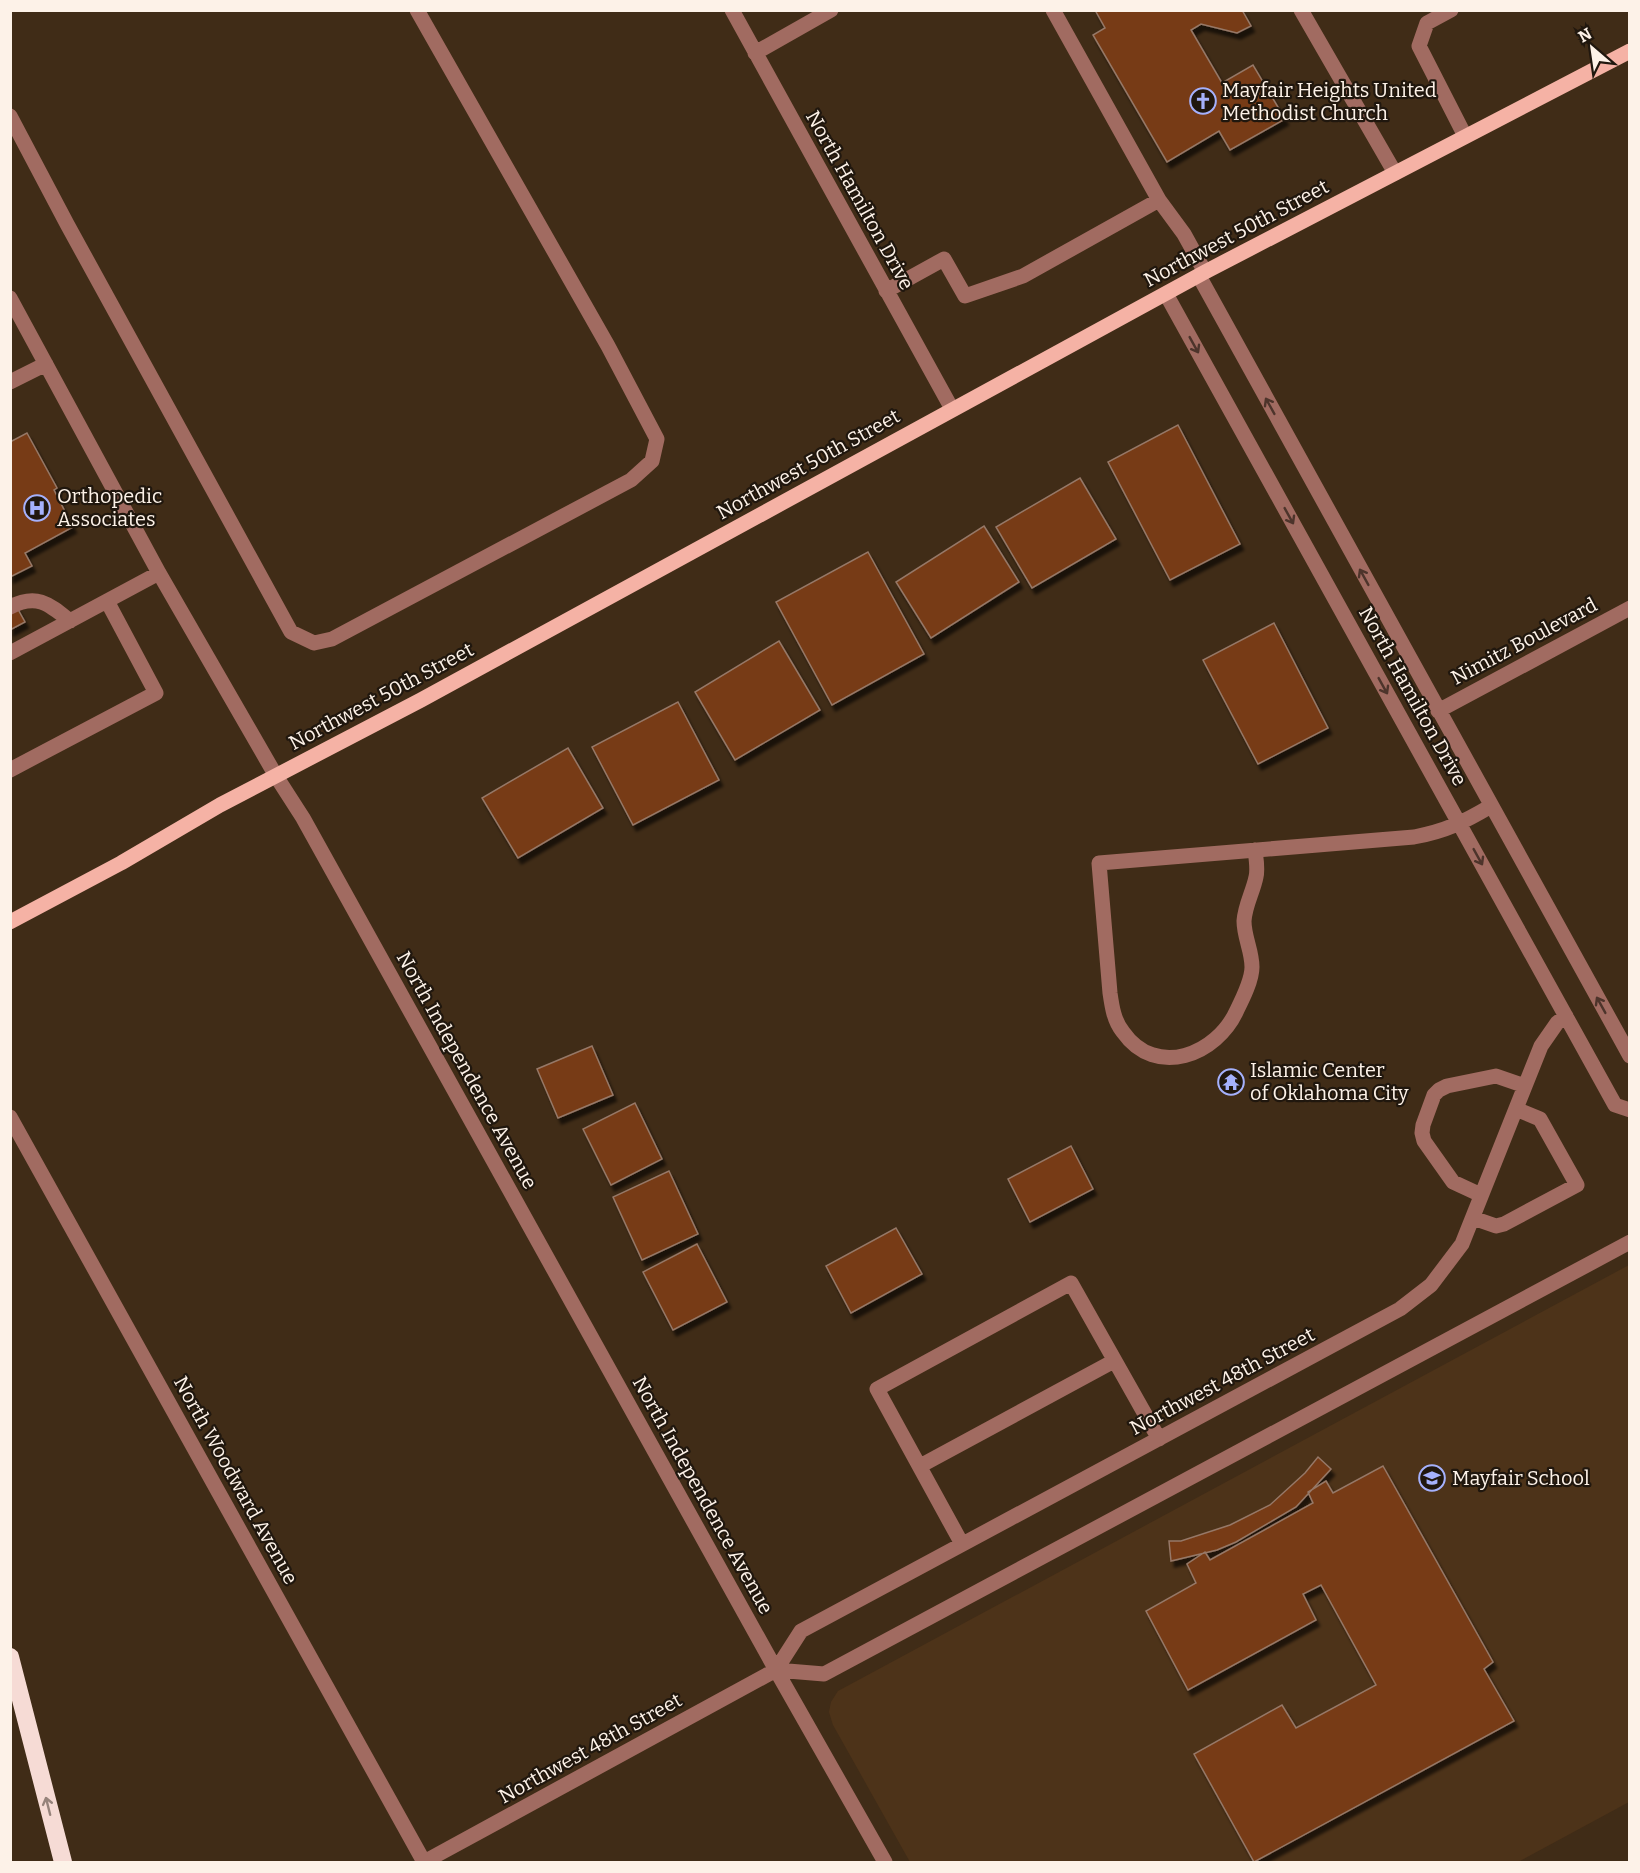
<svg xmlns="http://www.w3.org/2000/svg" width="1640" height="1873" font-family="Bitter,serif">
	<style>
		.built { fill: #4d3319 }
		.building { fill: #773b14; stroke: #967867; stroke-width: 1.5; filter: url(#shadow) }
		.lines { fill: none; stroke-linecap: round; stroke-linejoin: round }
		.minor { stroke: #a16b61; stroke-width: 15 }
		.major { stroke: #f5b2a5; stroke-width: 15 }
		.highway { stroke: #f6dbd5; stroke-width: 18 }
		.oneway { stroke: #4d342b }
		.oneway2 { stroke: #96837b }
		.labels { text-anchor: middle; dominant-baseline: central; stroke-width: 4.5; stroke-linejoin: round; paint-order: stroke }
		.poi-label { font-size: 20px; fill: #fdf2e8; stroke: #20170e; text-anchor: start }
		.street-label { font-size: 20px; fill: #fdf2e8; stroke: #20170e }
	</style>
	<defs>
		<filter id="shadow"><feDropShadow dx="3.5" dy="6" stdDeviation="1.5" flood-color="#0009"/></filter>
	</defs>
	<rect width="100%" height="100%" fill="#402c17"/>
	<path class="built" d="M 1629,1265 L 1629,1802 L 1518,1862 L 910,1862 L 833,1725 L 829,1712 L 831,1702 L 838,1691 Z"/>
	<path class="building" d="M 1095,10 L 1242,10 L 1251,26 L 1237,33 L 1201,24 L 1191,30 L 1222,83 L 1253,65 L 1285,119 L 1230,150 L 1219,131 L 1167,162 L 1093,35 L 1105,28 Z
		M 1178,425 L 1240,544 L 1170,580 L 1108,462 Z
		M 27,433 L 57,488 L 54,490 L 73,527 L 25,553 L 32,566 L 10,577 L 10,442 Z
		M 1080,478 L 1116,539 L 1032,588 L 996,527 Z
		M 984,526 L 1019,582 L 931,638 L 896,582 Z
		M 868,552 L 924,654 L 832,705 L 776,602 Z
		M 10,595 L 25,622 L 10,630 Z
		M 1274,623 L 1328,728 L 1258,764 L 1203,660 Z
		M 779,641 L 820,710 L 735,760 L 695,692 Z
		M 678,702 L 719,780 L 633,825 L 592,747 Z
		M 568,748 L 603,808 L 518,858 L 482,798 Z
		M 592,1046 L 613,1095 L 558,1118 L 537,1069 Z
		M 635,1103 L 662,1159 L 611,1185 L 583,1129 Z
		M 1071,1146 L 1093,1189 L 1030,1222 L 1008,1179 Z
		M 669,1171 L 698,1234 L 642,1260 L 613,1197 Z
		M 896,1228 L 922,1274 L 851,1313 L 826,1266 Z
		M 697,1244 L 727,1302 L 673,1330 L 643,1272 Z
		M 1318,1457 L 1331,1469 L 1296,1507 L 1236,1542 L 1217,1550 L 1171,1561 L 1169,1541 L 1181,1541 L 1230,1525 L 1270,1505 L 1305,1473 Z
		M 1383,1466 L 1493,1662 L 1484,1669 L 1514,1721 L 1254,1862 L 1194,1754 L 1282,1705 L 1296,1728 L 1376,1685 L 1321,1585 L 1303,1594 L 1316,1620 L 1188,1690 L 1146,1611 L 1196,1583 L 1187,1564 L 1205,1552 L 1210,1560 L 1313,1503 L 1308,1492 L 1326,1481 L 1333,1493 Z"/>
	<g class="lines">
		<path class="minor" d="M 732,10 L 952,409
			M 1053,10 L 1159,200 L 1184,234 L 1205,272
			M 1301,10 L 1395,173
			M 1451,10 L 1427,23 L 1419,46 L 1465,136
			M 755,53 L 831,10
			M 10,116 L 67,224 L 291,632 L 314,643 L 332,639 L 631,480 L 652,461 L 657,439 L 608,346 L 417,10
			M 1199,276 L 1630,1056
			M 886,291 L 944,259 L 965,296 L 1023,276 L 1159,200
			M 1166,294 L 1615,1105 L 1630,1110
			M 10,298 L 159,573 L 276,776 L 303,818 L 776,1670 L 885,1862
			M 10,382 L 46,364
			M 10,607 C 37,593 49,604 70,621
			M 10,653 L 159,573
			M 1438,711 L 1630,608
			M 10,770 L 156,693 L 107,601
			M 1255,850 C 1256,858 1258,869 1256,877 C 1253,892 1245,905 1244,921 C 1244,937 1252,951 1252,967 C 1252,980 1243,998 1237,1010 C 1217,1055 1156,1079 1123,1032 C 1114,1021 1112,1007 1110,993 L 1099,863 L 1414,837 C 1446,831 1464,822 1491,806
			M 10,1117 L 424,1862
			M 1481,1195 L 1453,1182 L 1424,1141 L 1422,1133 L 1423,1125 L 1434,1095 L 1439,1090 L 1447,1086 L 1496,1076 L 1525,1086
			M 1473,1218 L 1496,1226 L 1504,1224 L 1577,1185 L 1540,1119 L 1516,1109
			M 920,1466 L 1114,1361
			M 962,1544 L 877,1389 L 1071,1283 L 1159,1439
			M 776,1670 L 824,1674 L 1630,1242
			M 424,1862 L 776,1670 L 801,1631 L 1400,1309 L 1431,1285 L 1462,1244 L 1541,1046 L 1557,1023 L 1566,1016"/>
		<path class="major" d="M 10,922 L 121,863 L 220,805 L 421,700 L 1205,272 L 1630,51"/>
		<path class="highway" d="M 10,1657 L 63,1862"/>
	</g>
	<defs><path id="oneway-shaft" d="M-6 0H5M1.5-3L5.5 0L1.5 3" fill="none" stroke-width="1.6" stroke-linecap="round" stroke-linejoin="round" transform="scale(1.5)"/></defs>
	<g class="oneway">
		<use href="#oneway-shaft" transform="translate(1194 345) rotate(61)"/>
		<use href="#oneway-shaft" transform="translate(1270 406) rotate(-119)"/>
		<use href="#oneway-shaft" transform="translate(1289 516) rotate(61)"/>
		<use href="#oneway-shaft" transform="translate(1364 577) rotate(-119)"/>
		<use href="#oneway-shaft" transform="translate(1383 686) rotate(61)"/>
		<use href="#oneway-shaft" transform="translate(1478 857) rotate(61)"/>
		<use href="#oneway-shaft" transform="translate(1601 1005) rotate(-119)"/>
	</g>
	<use class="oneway2" href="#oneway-shaft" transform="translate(48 1806) rotate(-104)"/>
	<defs>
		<g id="church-ring" transform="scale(1.35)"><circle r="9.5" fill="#20170e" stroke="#a5b1fc" stroke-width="1.5"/><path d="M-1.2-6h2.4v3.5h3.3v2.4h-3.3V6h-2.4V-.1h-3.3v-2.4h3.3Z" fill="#a5b1fc"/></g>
		<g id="hospital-ring" transform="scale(1.35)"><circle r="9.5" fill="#20170e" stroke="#a5b1fc" stroke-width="1.5"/><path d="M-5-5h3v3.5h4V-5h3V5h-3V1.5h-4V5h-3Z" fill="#a5b1fc"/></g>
		<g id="temple-ring" transform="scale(1.35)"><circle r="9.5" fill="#20170e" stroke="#a5b1fc" stroke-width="1.5"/><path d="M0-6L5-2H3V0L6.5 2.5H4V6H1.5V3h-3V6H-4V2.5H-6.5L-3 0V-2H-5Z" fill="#a5b1fc"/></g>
		<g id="school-ring" transform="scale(1.35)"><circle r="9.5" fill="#20170e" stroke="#a5b1fc" stroke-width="1.5"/><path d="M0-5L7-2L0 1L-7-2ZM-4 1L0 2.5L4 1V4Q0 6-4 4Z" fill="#a5b1fc"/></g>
	</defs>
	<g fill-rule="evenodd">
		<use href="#church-ring" x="1203" y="101"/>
		<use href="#hospital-ring" x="37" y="508"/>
		<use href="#temple-ring" x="1231" y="1082"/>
		<use href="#school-ring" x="1432" y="1478"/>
	</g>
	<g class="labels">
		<g class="poi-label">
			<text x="1222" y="90">Mayfair Heights United<tspan x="1222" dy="23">Methodist Church</tspan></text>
			<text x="57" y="496">Orthopedic<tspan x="57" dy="23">Associates</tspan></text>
			<text x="1250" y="1070">Islamic Center<tspan x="1250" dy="23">of Oklahoma City</tspan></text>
			<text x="1452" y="1478">Mayfair School</text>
		</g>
		<g class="street-label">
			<text transform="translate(860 200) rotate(61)">North Hamilton Drive</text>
			<text transform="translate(1236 233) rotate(-28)">Northwest 50th Street</text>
			<text transform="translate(808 464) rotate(-29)">Northwest 50th Street</text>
			<text transform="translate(1524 641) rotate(-28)">Nimitz Boulevard</text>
			<text transform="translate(381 696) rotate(-28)">Northwest 50th Street</text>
			<text transform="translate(1413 696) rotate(61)">North Hamilton Drive</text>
			<text transform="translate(467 1070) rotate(61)">North Independence Avenue</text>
			<text transform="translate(1222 1381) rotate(-28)">Northwest 48th Street</text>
			<text transform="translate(236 1480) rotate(61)">North Woodward Avenue</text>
			<text transform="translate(703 1495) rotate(61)">North Independence Avenue</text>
			<text transform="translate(590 1748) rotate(-29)">Northwest 48th Street</text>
		</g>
	</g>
	<rect width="1640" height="1873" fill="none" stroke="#fdf2e8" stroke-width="24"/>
	<g transform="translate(1592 48) rotate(331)" stroke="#20170e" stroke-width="4.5" paint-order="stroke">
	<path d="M0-4.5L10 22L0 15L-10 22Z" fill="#fdf2e8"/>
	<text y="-9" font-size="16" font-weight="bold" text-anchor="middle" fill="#fdf2e8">N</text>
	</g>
</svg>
